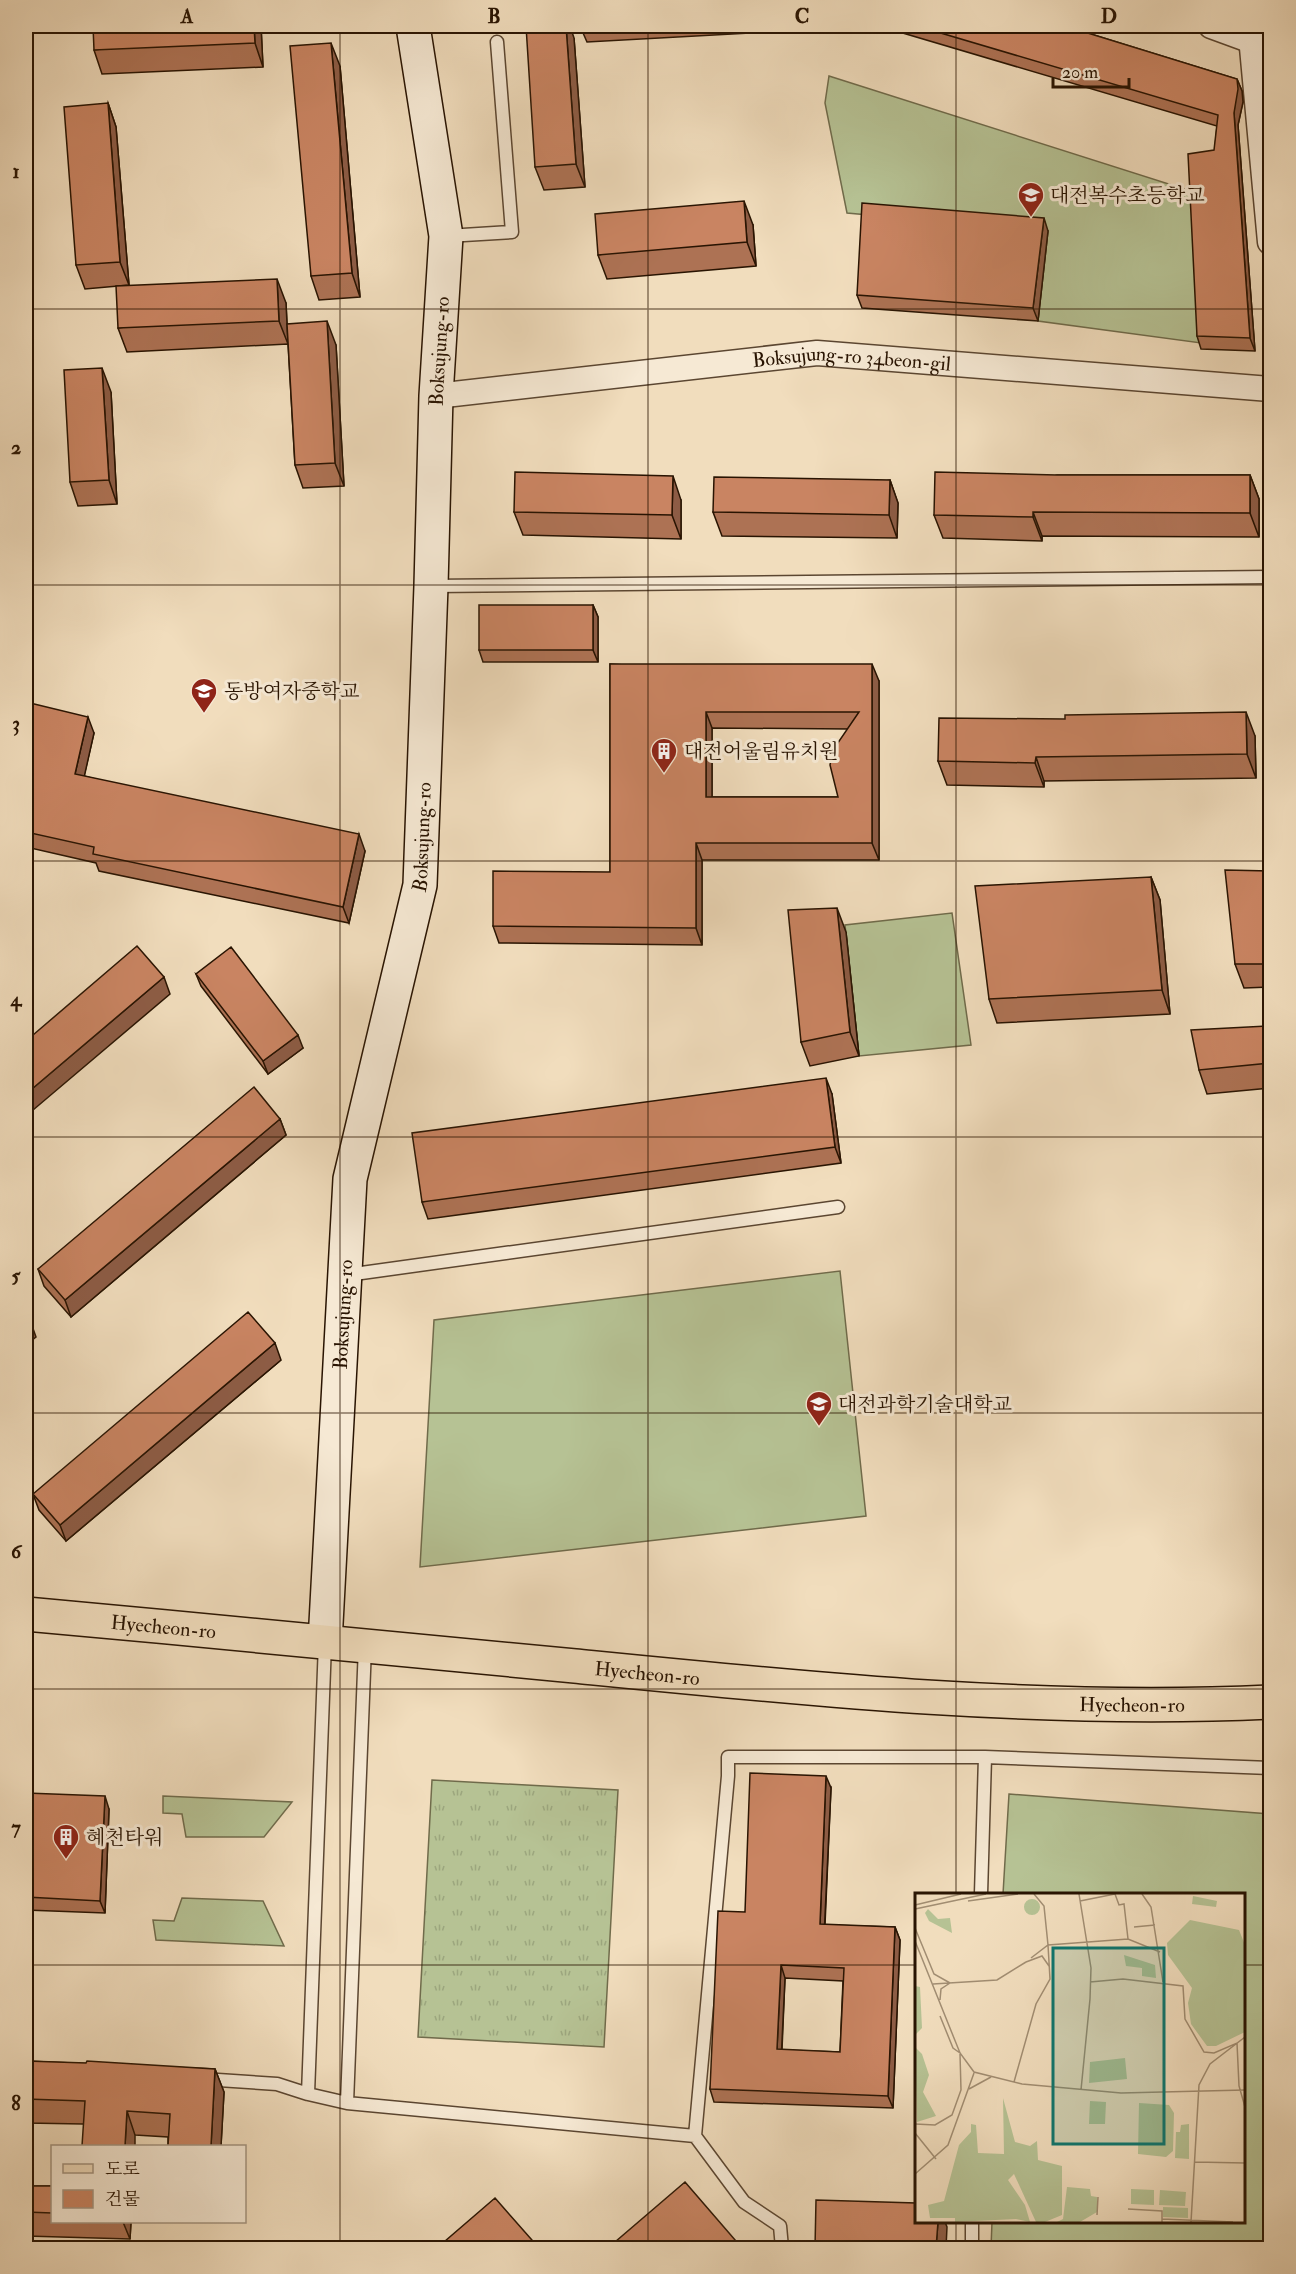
<svg xmlns="http://www.w3.org/2000/svg" width="1296" height="2274" font-family="'IM FELL Double Pica','Noto Serif KR',serif">
	<style>
		.grass { fill: url(#grass-tufts); stroke: #706b4b; stroke-width: 1.5 }
		.garden { fill: #b6c294; stroke: #706b4b; stroke-width: 1.5 }
		.lines { fill: none; stroke-linecap: round; stroke-linejoin: round }
		.lane-casing { stroke: #5b4631; stroke-width: 15 }
		.street-casing { stroke: #5b4631; stroke-width: 27 }
		.secondary-casing { stroke: #291402; stroke-width: 36 }
		.primary-casing { stroke: #291402; stroke-width: 36 }
		.lane { stroke: #f6e9d4; stroke-width: 12 }
		.street { stroke: #f6e9d4; stroke-width: 24 }
		.secondary { stroke: #f6e9d4; stroke-width: 33 }
		.primary { stroke: #f1ddbd; stroke-width: 33 }
		.wall { fill: #ad7254; stroke: #291402; stroke-width: 1.5; fill-rule: evenodd }
		.shaded-wall { fill: #8d5c45; stroke: #291402; stroke-width: 1.5 }
		.building { fill: #c98462; stroke: #291402; stroke-width: 1.5; fill-rule: evenodd }
		.grid { fill: none; stroke: #291402; stroke-width: 1.5; stroke-opacity: 0.55 }
		.labels { text-anchor: middle; dominant-baseline: central; stroke-width: 6; stroke-linejoin: round; paint-order: stroke }
		.poi-label { font-size: 20px; fill: #291402; stroke: #f6e9d4; text-anchor: start }
		.street-label { font-size: 20px; fill: #291402; stroke: #f6e9d4 }
		.inset-road { fill: none; stroke: #a18d72; stroke-width: 1.5 }
		.view { fill: #0f766e; fill-opacity: 0.15; stroke: #0f766e; stroke-width: 3 }
		.inset-edge { fill: none; stroke: #291402; stroke-width: 3 }
		.neatline { fill: none; stroke: #291402; stroke-width: 2 }
		.grid-label { font-size: 20px; text-anchor: middle; font-weight: bold; fill: #291402 }
	</style>
	<defs>
		<pattern id="grass-tufts" width="24" height="20" patternUnits="userSpaceOnUse" patternTransform="scale(1.5)"><rect width="24" height="20" fill="#b6c294"/><path d="M3 7l-1-3M5 7V3M7 7l1-3M15 17l-1-3M17 17v-4M19 17l1-3" fill="none" stroke="#9ca67e"/></pattern>
	</defs>
	<rect width="100%" height="100%" fill="#f1ddbd"/>
	<filter id="stains"><feTurbulence type="fractalNoise" baseFrequency=".00333" numOctaves="4"/><feColorMatrix values="0 0 0 0 .2 0 0 0 0 .09 0 0 0 0 .02 0 0 0 .5 -.17"/></filter>
	<radialGradient id="worn" r=".72"><stop offset=".6" stop-color="#630" stop-opacity="0"/><stop offset="1" stop-color="#630" stop-opacity=".3"/></radialGradient>
	<path class="grass" d="M 432,1780 L 618,1790 L 604,2047 L 418,2037 Z"/>
	<path class="garden" d="M 829,76 L 1194,192 L 1201,343 L 1038,321 L 1045,231 L 847,213 L 825,103 Z
		M 952,913 L 971,1045 L 859,1056 L 845,925 Z
		M 840,1271 L 866,1516 L 420,1567 L 434,1320 Z
		M 1009,1794 L 1270,1814 L 1270,2248 L 991,2248 L 992,2222 L 1244,2222 L 1244,1894 L 1003,1894 Z
		M 163,1796 L 292,1802 L 264,1837 L 186,1837 L 182,1814 L 163,1813 Z
		M 182,1898 L 263,1901 L 284,1946 L 156,1940 L 153,1920 L 174,1921 Z"/>
	<g class="lines">
		<g class="lane-casing">
			<path id="lane" d="M 447,236 L 512,232 L 497,42
				M 432,586 L 1270,577
				M 347,1275 L 838,1207
				M 981,1894 L 985,1757
				M 203,2079 L 277,2084 L 308,2094 L 347,2103 L 695,2136 L 744,2202 L 780,2226 L 782,2248
				M 308,2094 L 325,1643
				M 347,2103 L 365,1646
				M 695,2136 L 728,1776 L 728,1757 L 985,1757 L 1270,1768
				M 972,2248 L 972,2222"/>
		</g>
		<g class="street-casing">
			<g id="street">
				<path d="M 1211,26 L 1252,41"/>
				<path d="M 1250,26 L 1270,242"/>
				<path id="s1" d="M 436,396 L 817,353 L 1270,389"/>
			</g>
		</g>
		<g class="secondary-casing">
			<g id="secondary">
				<path id="s2" d="M 325,1642 L 350,1179 L 420,885 L 431,586 L 436,396 L 446,236 L 413,26"/>
			</g>
		</g>
		<g class="primary-casing">
			<g id="primary">
				<path id="s3" d="M 26,1614 C 209,1631 392,1647 575,1666 C 806,1689 1038,1713 1270,1702"/>
			</g>
		</g>
		<use href="#lane" class="lane"/>
		<use href="#street" class="street"/>
		<use href="#secondary" class="secondary"/>
		<use href="#primary" class="primary"/>
	</g>
	<path class="wall" d="M 261,26 L 263,67 L 102,74 L 94,50 Z
		M 580,26 L 767,26 L 767,32 L 587,42 Z
		M 879,26 L 1065,26 L 1237,79 L 1242,91 L 1243,102 L 1238,125 L 1255,351 L 1201,349 L 1197,336 L 1217,126 Z
		M 574,38 L 585,187 L 544,190 L 535,167 Z
		M 340,66 L 360,297 L 319,300 L 311,276 Z
		M 108,103 L 116,127 L 129,285 L 85,289 L 76,265 Z
		M 753,225 L 756,266 L 607,279 L 598,255 Z
		M 1048,231 L 1038,321 L 862,308 L 857,295 Z
		M 286,303 L 287,324 L 336,345 L 344,486 L 303,488 L 295,465 L 288,344 L 127,352 L 118,328 Z
		M 111,392 L 117,504 L 78,506 L 70,482 Z
		M 1057,475 L 1250,475 L 1259,499 L 1259,537 L 1042,536 L 1042,541 L 943,538 L 934,515 Z
		M 890,480 L 898,503 L 897,538 L 722,536 L 713,512 Z
		M 681,500 L 681,539 L 523,535 L 514,512 Z
		M 1270,587 L 1270,677 L 1267,668 Z
		M 593,605 L 598,617 L 598,662 L 483,662 L 479,650 Z
		M 610,664 L 879,681 L 879,860 L 702,860 L 702,945 L 499,943 L 493,926 L 610,872 ZM 712,728 L 848,729 L 838,797 L 712,797 Z
		M 26,702 L 94,733 L 84,776 L 365,851 L 349,923 L 99,871 L 96,863 L 26,847 Z
		M 1255,736 L 1256,778 L 1044,781 L 1044,787 L 947,785 L 938,761 Z
		M 1270,871 L 1270,987 L 1244,988 L 1235,964 Z
		M 1151,877 L 1160,900 L 1170,1014 L 997,1023 L 989,999 Z
		M 846,932 L 859,1056 L 810,1066 L 801,1042 Z
		M 196,974 L 303,1048 L 268,1074 L 201,986 Z
		M 1270,1037 L 1270,1088 L 1207,1094 L 1199,1070 Z
		M 832,1094 L 841,1163 L 428,1219 L 422,1202 Z
		M 280,1119 L 286,1135 L 71,1317 L 44,1286 L 38,1269 Z
		M 281,1360 L 66,1541 L 39,1510 L 33,1494 Z
		M 831,1788 L 825,1925 L 895,1927 L 900,1940 L 893,2108 L 714,2102 L 710,2089 L 745,1912 ZM 785,1978 L 843,1981 L 840,2052 L 782,2050 Z
		M 26,1793 L 109,1809 L 105,1913 L 26,1910 Z
		M 26,2061 L 215,2069 L 224,2092 L 221,2146 L 168,2146 L 168,2137 L 135,2135 L 83,2124 L 26,2123 Z
		M 26,2186 L 52,2186 L 52,2222 L 131,2222 L 130,2239 L 26,2236 Z"/>
	<path class="shaded-wall" d="M 254,26 L 261,26 L 263,67 L 255,43 Z
		M 566,26 L 570,26 L 574,38 L 585,187 L 576,164 Z
		M 331,43 L 340,66 L 360,297 L 352,273 Z
		M 1237,79 L 1242,91 L 1243,102 L 1238,125 L 1255,351 L 1250,338 L 1234,113 Z
		M 108,103 L 116,127 L 129,285 L 120,262 Z
		M 744,201 L 753,225 L 756,266 L 747,242 Z
		M 1044,218 L 1048,231 L 1038,321 L 1033,308 Z
		M 277,279 L 286,303 L 288,344 L 279,321 Z
		M 327,321 L 336,345 L 344,486 L 335,463 Z
		M 102,368 L 111,392 L 117,504 L 109,480 Z
		M 1250,475 L 1259,499 L 1259,537 L 1250,513 Z
		M 673,476 L 681,500 L 681,539 L 672,515 Z
		M 890,480 L 898,503 L 897,538 L 889,515 Z
		M 1033,512 L 1042,536 L 1042,541 L 1033,517 Z
		M 593,605 L 598,617 L 598,662 L 593,650 Z
		M 872,664 L 879,681 L 879,860 L 872,843 Z
		M 706,712 L 712,728 L 712,814 L 706,797 Z
		M 1246,712 L 1255,736 L 1256,778 L 1247,754 Z
		M 88,717 L 94,733 L 81,791 L 75,774 Z
		M 1036,757 L 1044,781 L 1044,787 L 1035,763 Z
		M 359,834 L 365,851 L 349,923 L 343,907 Z
		M 696,843 L 702,860 L 702,945 L 696,928 Z
		M 1151,877 L 1160,900 L 1170,1014 L 1162,990 Z
		M 26,880 L 30,892 L 26,896 Z
		M 837,908 L 846,932 L 859,1056 L 850,1032 Z
		M 164,977 L 170,994 L 26,1116 L 26,1094 Z
		M 1267,1026 L 1270,1037 L 1270,1064 L 1270,1063 Z
		M 298,1035 L 303,1048 L 268,1074 L 263,1061 Z
		M 826,1078 L 832,1094 L 841,1163 L 835,1147 Z
		M 280,1119 L 286,1135 L 71,1317 L 65,1300 Z
		M 30,1320 L 36,1337 L 26,1345 L 26,1324 Z
		M 275,1343 L 281,1360 L 66,1541 L 60,1525 Z
		M 826,1776 L 831,1788 L 824,1937 L 820,1924 Z
		M 105,1796 L 109,1809 L 105,1913 L 100,1901 Z
		M 895,1927 L 900,1940 L 893,2108 L 888,2096 Z
		M 781,1965 L 785,1978 L 781,2062 L 777,2049 Z
		M 215,2069 L 224,2092 L 221,2146 L 211,2146 Z
		M 127,2111 L 135,2135 L 135,2146 L 125,2146 Z
		M 123,2222 L 131,2222 L 130,2239 Z
		M 938,2222 L 945,2222 L 947,2227 L 946,2248 L 936,2248 Z"/>
	<path class="building" d="M 93,26 L 254,26 L 255,43 L 94,50 Z
		M 526,26 L 566,26 L 576,164 L 535,167 Z
		M 917,26 L 1065,26 L 1237,79 L 1238,89 L 1234,113 L 1250,338 L 1197,336 L 1188,154 L 1214,150 L 1218,115 Z
		M 331,43 L 352,273 L 311,276 L 290,46 Z
		M 108,103 L 120,262 L 76,265 L 64,107 Z
		M 744,201 L 747,242 L 598,255 L 595,214 Z
		M 862,203 L 1044,218 L 1033,308 L 857,295 Z
		M 277,279 L 279,321 L 118,328 L 116,286 Z
		M 327,321 L 335,463 L 295,465 L 287,324 Z
		M 102,368 L 109,480 L 70,482 L 64,370 Z
		M 515,472 L 673,476 L 672,515 L 514,512 Z
		M 935,472 L 1057,475 L 1250,475 L 1250,513 L 1033,512 L 1033,517 L 934,515 Z
		M 714,477 L 890,480 L 889,515 L 713,512 Z
		M 1266,587 L 1270,587 L 1270,668 L 1267,668 Z
		M 479,605 L 593,605 L 593,650 L 479,650 Z
		M 610,664 L 872,664 L 872,843 L 696,843 L 696,928 L 493,926 L 493,871 L 610,872 ZM 706,712 L 859,712 L 833,750 L 830,765 L 838,797 L 706,797 Z
		M 26,702 L 88,717 L 75,774 L 359,834 L 343,907 L 93,854 L 94,847 L 26,832 Z
		M 1246,712 L 1247,754 L 1036,757 L 1035,763 L 938,761 L 939,718 L 1065,719 L 1065,715 Z
		M 1225,870 L 1270,871 L 1270,964 L 1235,964 Z
		M 1151,877 L 1162,990 L 989,999 L 975,886 Z
		M 837,908 L 850,1032 L 801,1042 L 788,910 Z
		M 137,946 L 164,977 L 26,1094 L 26,1041 Z
		M 231,947 L 298,1035 L 263,1061 L 196,974 Z
		M 1267,1026 L 1270,1063 L 1199,1070 L 1191,1030 Z
		M 826,1078 L 835,1147 L 422,1202 L 412,1133 Z
		M 254,1087 L 280,1119 L 65,1300 L 38,1269 Z
		M 248,1312 L 275,1343 L 60,1525 L 33,1494 Z
		M 26,1315 L 30,1320 L 26,1324 Z
		M 750,1773 L 826,1776 L 820,1924 L 895,1927 L 888,2096 L 710,2089 L 718,1911 L 745,1912 ZM 781,1965 L 844,1968 L 840,2052 L 777,2049 Z
		M 26,1793 L 105,1796 L 100,1901 L 26,1897 Z
		M 26,2061 L 86,2063 L 87,2061 L 215,2069 L 211,2146 L 168,2146 L 170,2114 L 127,2111 L 125,2146 L 82,2146 L 85,2101 L 26,2099 Z
		M 685,2182 L 742,2248 L 608,2248 Z
		M 26,2186 L 52,2186 L 52,2213 L 26,2212 Z
		M 495,2198 L 539,2248 L 437,2248 Z
		M 816,2200 L 916,2203 L 916,2222 L 938,2222 L 936,2248 L 815,2248 Z"/>
	<path class="grid" d="M 340,26 L 340,2248M 648,26 L 648,2248M 956,26 L 956,1894M 26,309 L 1270,309M 26,585 L 1270,585M 26,861 L 1270,861M 26,1137 L 1270,1137M 26,1413 L 1270,1413M 26,1689 L 1270,1689M 26,1965 L 916,1965M 1244,1965 L 1270,1965M 956,2222 L 956,2248"/>
	<defs>
		<g id="school-pin" transform="scale(1.35)"><path d="M0 17L-7.5 6A9.5 9.5 0 1 1 7.5 6Z" fill="#8f2418" stroke="#f6e9d4"/><path d="M0-5L7-2L0 1L-7-2ZM-4 1L0 2.5L4 1V4Q0 6-4 4Z" fill="#fff"/></g>
		<g id="building-pin" transform="scale(1.35)"><path d="M0 17L-7.5 6A9.5 9.5 0 1 1 7.5 6Z" fill="#8f2418" stroke="#f6e9d4"/><path d="M-4-6H4V6H1V3H-1V6H-4ZM-2.5-4.3h1.7v1.8h-1.7ZM.8-4.3h1.7v1.8H.8ZM-2.5-1h1.7V.8h-1.7ZM.8-1h1.7V.8H.8Z" fill="#fff"/></g>
		<g id="university-pin" transform="scale(1.35)"><path d="M0 17L-7.5 6A9.5 9.5 0 1 1 7.5 6Z" fill="#8f2418" stroke="#f6e9d4"/><path d="M0-5L7-2L0 1L-7-2ZM-4 1L0 2.5L4 1V4Q0 6-4 4Z" fill="#fff"/></g>
	</defs>
	<g fill-rule="evenodd">
		<use href="#school-pin" x="1031" y="195"/>
		<use href="#school-pin" x="204" y="691"/>
		<use href="#building-pin" x="664" y="751"/>
		<use href="#university-pin" x="819" y="1404"/>
		<use href="#building-pin" x="66" y="1837"/>
	</g>
	<g class="labels">
		<g class="poi-label">
			<text x="1050" y="195">대전복수초등학교</text>
			<text x="224" y="691">동방여자중학교</text>
			<text x="684" y="751">대전어울림유치원</text>
			<text x="838" y="1404">대전과학기술대학교</text>
			<text x="86" y="1837">혜천타워</text>
		</g>
		<g class="street-label">
			<text stroke="none"><textPath href="#s2" startOffset="1300">Boksujung-ro</textPath></text>
			<text stroke="none"><textPath href="#s1" startOffset="418">Boksujung-ro 34beon-gil</textPath></text>
			<text stroke="none"><textPath href="#s2" startOffset="814">Boksujung-ro</textPath></text>
			<text stroke="none"><textPath href="#s2" startOffset="328">Boksujung-ro</textPath></text>
			<text stroke="none"><textPath href="#s3" startOffset="138">Hyecheon-ro</textPath></text>
			<text stroke="none"><textPath href="#s3" startOffset="624">Hyecheon-ro</textPath></text>
			<text stroke="none"><textPath href="#s3" startOffset="1110">Hyecheon-ro</textPath></text>
		</g>
	</g>
	<g transform="translate(915 1893)">
		<rect width="330" height="330" fill="#f1ddbd"/>
		<path d="M 278,3 L 302,8 L 301,14 L 277,11 ZM 175,208 L 191,209 L 190,231 L 174,231 ZM 152,294 L 175,296 L 176,303 L 182,304 L 182,319 L 165,329 L 142,329 L 148,326 ZM 248,314 L 273,315 L 273,325 L 248,324 Z" fill="#b6c294"/>
		<path d="M109 14a8 8 0 1 1 16 0a8 8 0 1 1-16 0ZM 13,16 L 23,26 L 35,25 L 37,40 L 14,28 L 10,20 ZM 275,27 L 324,37 L 330,52 L 330,139 L 301,153 L 292,153 L 276,131 L 273,110 L 277,95 L 253,62 L 252,50 ZM 0,93 L 5,94 L 7,135 L 0,142 ZM 0,154 L 7,161 L 14,182 L 8,199 L 21,223 L 2,229 ZM 88,205 L 100,249 L 115,253 L 122,248 L 123,267 L 147,273 L 147,322 L 130,329 L 121,329 L 99,281 L 93,287 L 110,312 L 115,329 L 101,326 L 40,329 L 40,325 L 15,325 L 13,312 L 29,308 L 44,252 L 56,239 L 56,231 L 61,232 L 63,260 L 89,261 ZM 274,231 L 274,266 L 260,265 L 261,239 L 265,239 L 266,232 Z" fill="#b6c294"/>
		<path d="M 209,62 L 240,72 L 241,85 L 227,83 L 227,75 L 211,73 ZM 210,165 L 212,186 L 174,190 L 175,169 ZM 224,210 L 254,212 L 259,220 L 258,258 L 251,264 L 223,261 ZM 216,296 L 239,297 L 239,312 L 216,311 ZM 245,297 L 271,299 L 270,313 L 244,312 Z" fill="#b6c294"/>
		<path class="inset-road" d="M 119,1 L 129,13 L 133,52M 164,1 L 176,75 L 175,106M 200,1 L 204,12 L 209,11 L 213,46M 227,1 L 236,14 L 248,89M 53,8 L 103,1M 165,8 L 200,1M 0,12 L 46,1M 0,16 L 71,1M 219,34 L 240,32M 0,35 L 19,81 L 35,90M 0,48 L 45,160 L 59,179 L 107,191 L 206,200 L 330,197M 116,65 L 133,52 L 213,46 L 245,59M 111,69 L 127,63 L 134,73M 175,89 L 208,86 L 268,93 L 270,126 L 289,159 L 299,160 L 322,150 L 324,193 L 330,214M 18,91 L 82,87 L 111,69M 25,107 L 26,96 L 35,90M 25,123 L 38,155 L 45,160M 99,189 L 121,111 L 135,86 L 133,52M 54,196 L 76,184M 166,197 L 175,106M 0,231 L 20,232 L 37,222 L 46,197 L 45,161M 0,240 L 21,266M 280,269 L 330,270M 0,281 L 33,252 L 59,180M 213,316 L 247,318 L 247,329M 182,322 L 183,304M 247,326 L 318,329M 276,329 L 284,192 L 295,171 L 330,144"/>
		<path class="view" d="M 138,55 L 249,55 L 249,251 L 138,251 Z"/>
		<rect width="330" height="330" class="inset-edge"/>
	</g>
	<rect width="1296" height="2274" fill="none" stroke="#f1ddbd" stroke-width="66"/>
	<rect x="51" y="2145" width="195" height="78" fill="#f6e9d4" stroke="#a49480" stroke-width="1.5"/>
	<rect x="63" y="2164" width="30" height="9" fill="#f1ddbd" stroke="#a49480" stroke-width="1.5"/>
	<text x="105" y="2175" font-size="18" fill="#291402">도로</text>
	<rect x="63" y="2190" width="30" height="18" fill="#c98462" stroke="#a49480" stroke-width="1.5"/>
	<text x="105" y="2205" font-size="18" fill="#291402">건물</text>
	<path d="M1053 78v9h76v-9" fill="none" stroke="#291402" stroke-width="3"/>
	<text x="1062" y="78" font-size="18" fill="#291402" stroke="#f6e9d4" stroke-width="4.5" paint-order="stroke">20 m</text>
	<rect x="33" y="33" width="1230" height="2208" class="neatline"/>
	<g class="grid-label">
		<text x="187" y="23">A</text>
		<text x="494" y="23">B</text>
		<text x="802" y="23">C</text>
		<text x="1109" y="23">D</text>
		<text x="16" y="178">1</text>
		<text x="16" y="454">2</text>
		<text x="16" y="730">3</text>
		<text x="16" y="1006">4</text>
		<text x="16" y="1282">5</text>
		<text x="16" y="1558">6</text>
		<text x="16" y="1834">7</text>
		<text x="16" y="2110">8</text>
	</g>
	<rect width="100%" height="100%" filter="url(#stains)"/>
	<rect width="100%" height="100%" fill="url(#worn)"/>
</svg>
